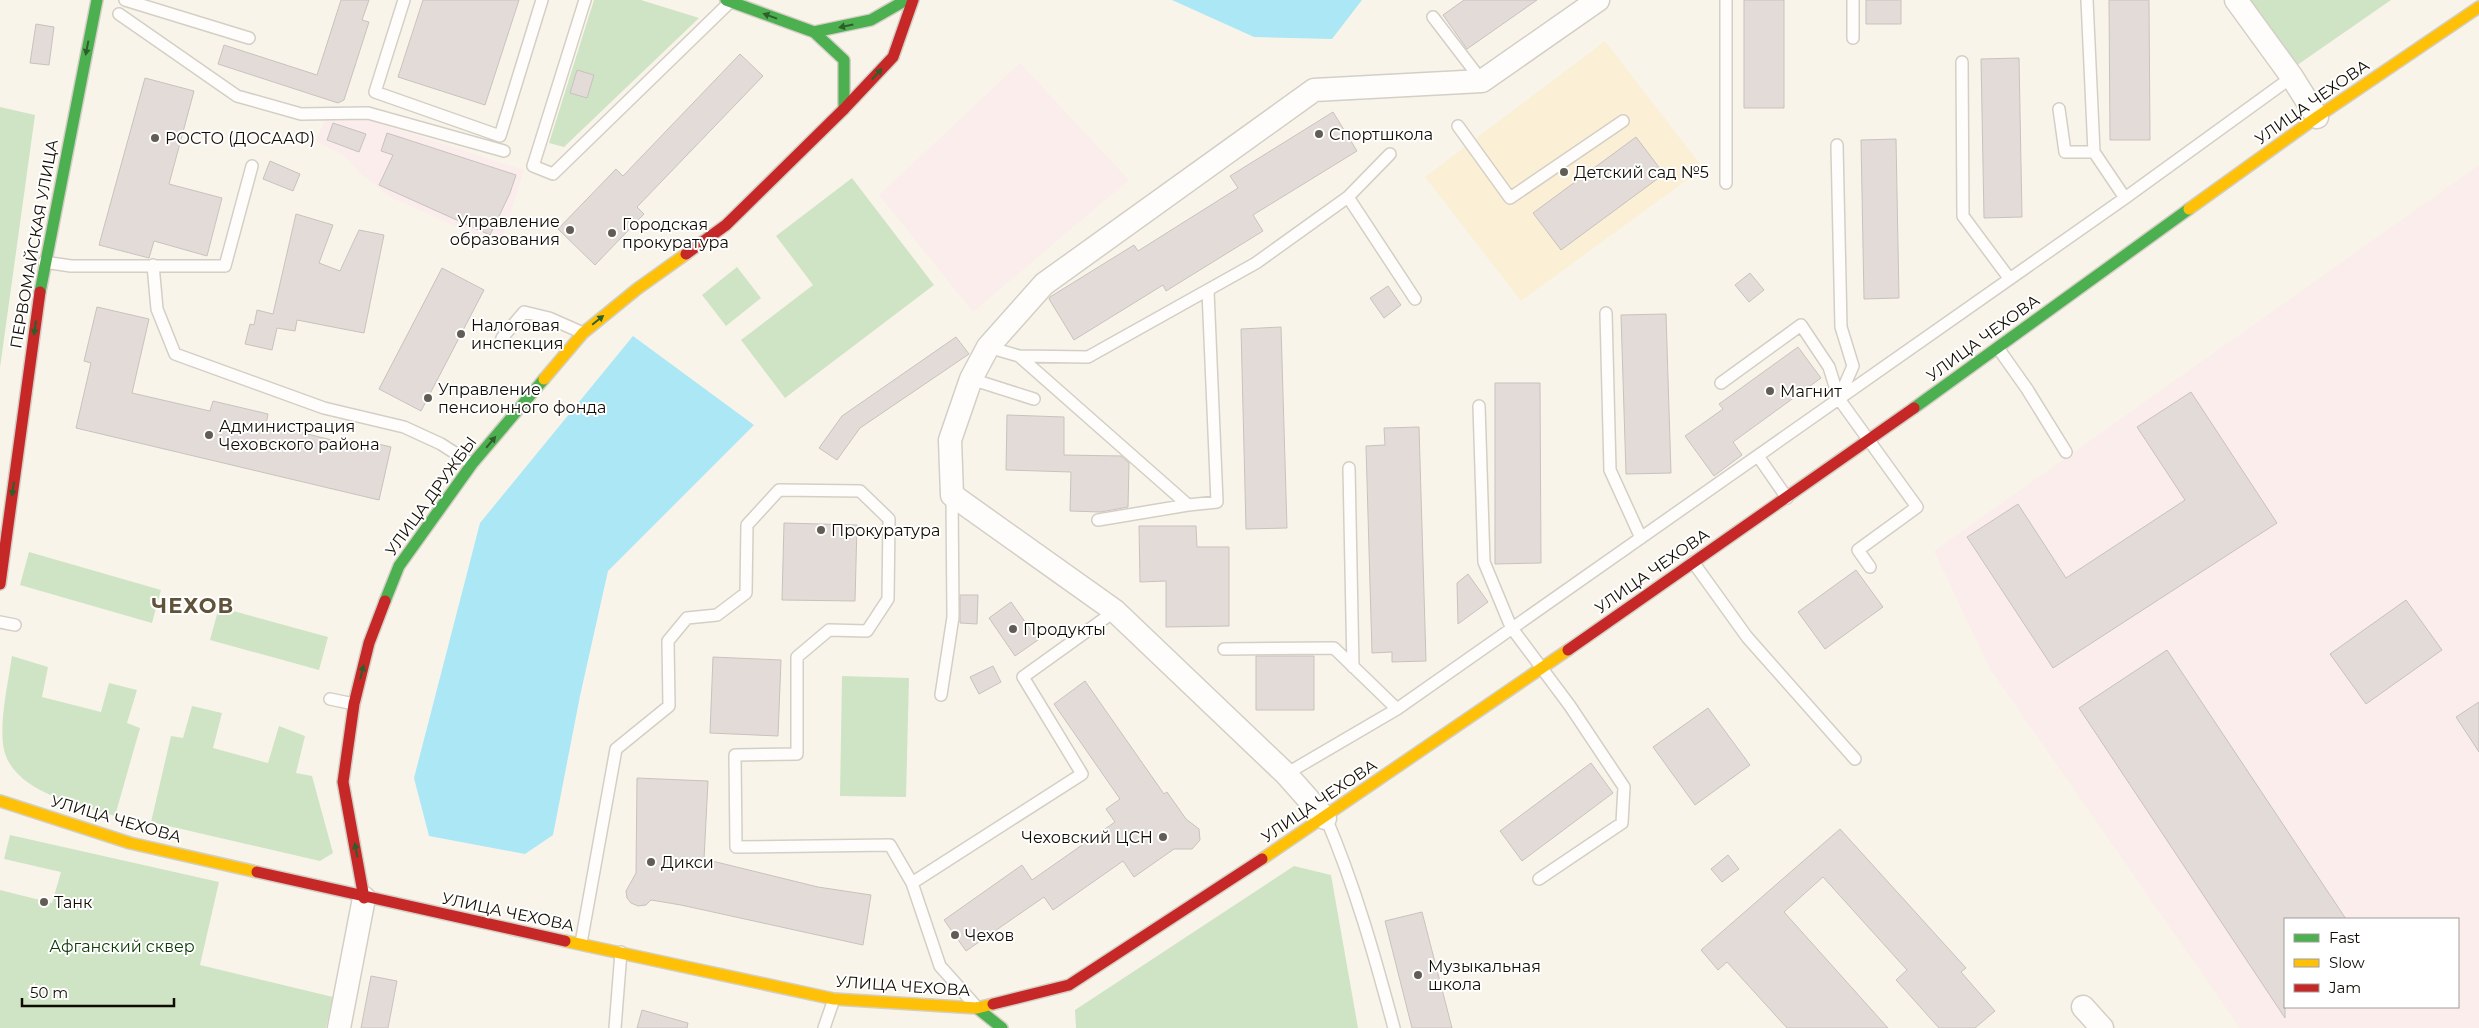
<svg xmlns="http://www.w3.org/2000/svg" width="2479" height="1028" font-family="Montserrat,sans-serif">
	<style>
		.industrial { fill: #fbedeb; fill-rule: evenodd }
		.built { fill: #fbefd5 }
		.green { fill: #cfe4c4 }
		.water { fill: #ace7f6 }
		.building { fill: #e3dbd8; stroke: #c9c1be }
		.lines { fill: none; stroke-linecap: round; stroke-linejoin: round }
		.lane-casing { stroke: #d4cfc5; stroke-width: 14 }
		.street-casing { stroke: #d4cfc5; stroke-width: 25 }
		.fast-casing { stroke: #d4cfc5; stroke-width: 14 }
		.slow-casing { stroke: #d4cfc5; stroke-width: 14 }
		.jam-casing { stroke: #d4cfc5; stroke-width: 14 }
		.lane { stroke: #fefdfc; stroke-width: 11 }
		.street { stroke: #fefdfc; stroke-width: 22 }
		.fast { stroke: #4caf50; stroke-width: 11 }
		.slow { stroke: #ffc107; stroke-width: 11 }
		.jam { stroke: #c62828; stroke-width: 11 }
		.oneway { fill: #2e5e2a }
		.poi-dot { fill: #625d54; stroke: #fff; stroke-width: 2 }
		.labels { text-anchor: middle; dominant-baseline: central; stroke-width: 4; stroke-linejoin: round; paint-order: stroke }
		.street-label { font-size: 16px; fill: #110c03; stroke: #fff }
		.poi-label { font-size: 16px; fill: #110c03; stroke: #fff; text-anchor: start }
		.park-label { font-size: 16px; fill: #083a02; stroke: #fff }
		.district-label { font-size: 21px; font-weight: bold; letter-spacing: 1px; fill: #605339; stroke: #fff }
	</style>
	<rect width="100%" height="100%" fill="#f9f4e9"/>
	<path class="industrial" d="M 1020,63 L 1129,180 L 973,312 L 879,195 Z
		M 362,118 L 524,170 L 500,246 L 392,198 L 362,175 L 344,156 L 316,141 L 325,120 Z
		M 2479,165 L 2479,1028 L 2240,1028 L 1990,669 L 1934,551 ZM 2285,919 L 2458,919 L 2458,1007 L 2285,1007 Z"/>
	<path class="built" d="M 1605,41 L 1703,168 L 1521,301 L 1425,177 Z"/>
	<path class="green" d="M 594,0 L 641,0 L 699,18 L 564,147 L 549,143 Z
		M 2248,0 L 2391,0 L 2293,68 Z
		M 0,107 L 35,115 L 0,368 Z
		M 852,178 L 934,285 L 785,398 L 741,340 L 813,285 L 776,236 Z
		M 737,267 L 761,298 L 726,326 L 702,295 Z
		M 29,552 L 161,590 L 152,623 L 20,585 Z
		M 219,607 L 328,637 L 319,670 L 210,640 Z
		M 12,656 L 48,667 L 42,697 L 101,712 L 109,683 L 137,690 L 127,723 L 140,728 L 115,816 C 78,805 8,791 3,744 C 0,718 8,683 12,656 Z
		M 842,676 L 909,678 L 906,797 L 840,796 Z
		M 192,706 L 222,713 L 213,748 L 268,763 L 279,726 L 305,736 L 296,773 L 312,776 L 333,853 L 320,861 L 151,822 L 171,736 L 183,738 Z
		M 10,835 L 219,882 L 200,965 L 333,997 L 326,1028 L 0,1028 L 0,890 L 52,903 L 61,872 L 4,859 Z
		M 1294,866 L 1331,875 L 1358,1028 L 1076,1028 L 1075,1010 Z"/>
	<path class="water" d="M 1172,0 L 1362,0 L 1332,39 L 1254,37 Z
		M 633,336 L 754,425 L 608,571 L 580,696 L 553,835 L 525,854 L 429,836 L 414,778 L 480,523 Z"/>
	<path class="building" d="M 341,0 L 369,0 L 362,20 L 369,22 L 344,100 L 338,103 L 218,64 L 224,45 L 317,75 Z
		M 423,0 L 519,0 L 485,105 L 398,77 Z
		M 1464,0 L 1537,0 L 1467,49 L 1443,15 Z
		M 1744,0 L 1784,0 L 1784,108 L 1744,108 Z
		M 1866,0 L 1901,0 L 1901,24 L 1866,24 Z
		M 2109,0 L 2149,0 L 2150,140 L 2110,140 Z
		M 36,24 L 54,27 L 49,65 L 30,63 Z
		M 740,54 L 763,76 L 637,207 L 644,214 L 595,265 L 558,229 L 616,169 L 623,176 Z
		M 2019,58 L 2022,217 L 1984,218 L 1981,59 Z
		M 577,70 L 594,75 L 587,98 L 570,93 Z
		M 145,78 L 194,91 L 169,184 L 222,198 L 207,256 L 154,241 L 149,258 L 99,245 Z
		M 1333,112 L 1357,151 L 1253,215 L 1263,231 L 1166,291 L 1163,285 L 1074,340 L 1049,299 L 1050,297 L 1134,245 L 1138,251 L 1238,188 L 1230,176 Z
		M 333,123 L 366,134 L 359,152 L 327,140 Z
		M 387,133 L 516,175 L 510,193 L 490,235 L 379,185 L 393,155 L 381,151 Z
		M 1636,137 L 1664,174 L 1561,250 L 1533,213 Z
		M 1896,139 L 1899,298 L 1864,299 L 1861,140 Z
		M 270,161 L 300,174 L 293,191 L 263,179 Z
		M 296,214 L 333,225 L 319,263 L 340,271 L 359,230 L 384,235 L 364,333 L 297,320 L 295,331 L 277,328 L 272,350 L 245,344 L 250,324 L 254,325 L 257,310 L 273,314 Z
		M 442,268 L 484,290 L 421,411 L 379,389 Z
		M 1750,273 L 1764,290 L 1749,302 L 1735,285 Z
		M 1388,286 L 1401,305 L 1384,318 L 1370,298 Z
		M 97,307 L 149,319 L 132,393 L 210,411 L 213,401 L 268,414 L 266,424 L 369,449 L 370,442 L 391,447 L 379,500 L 76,428 L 91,363 L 84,361 Z
		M 1666,314 L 1671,473 L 1626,474 L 1621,315 Z
		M 1281,327 L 1287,528 L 1246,529 L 1241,329 Z
		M 956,337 L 969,354 L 860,428 L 837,460 L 819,448 L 842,416 Z
		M 1798,347 L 1821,378 L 1733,442 L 1742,455 L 1714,476 L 1685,436 L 1723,409 L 1719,404 Z
		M 1495,383 L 1540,383 L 1541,563 L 1495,564 Z
		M 2191,392 L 2277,523 L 2053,668 L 1967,537 L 2018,504 L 2066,578 L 2185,500 L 2137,427 Z
		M 1007,415 L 1064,417 L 1064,455 L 1121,456 L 1129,463 L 1128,507 L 1101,512 L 1070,511 L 1071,472 L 1006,470 Z
		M 1419,427 L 1426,661 L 1392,662 L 1392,652 L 1372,653 L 1366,446 L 1385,445 L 1384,428 Z
		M 784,523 L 857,525 L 855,601 L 782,600 Z
		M 1139,526 L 1196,526 L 1197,547 L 1229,547 L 1229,626 L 1166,627 L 1166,581 L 1140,582 Z
		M 1856,570 L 1883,607 L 1825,649 L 1798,612 Z
		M 1468,574 L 1488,602 L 1458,624 L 1457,583 Z
		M 960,595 L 978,595 L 977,624 L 960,623 Z
		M 2406,600 L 2442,650 L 2366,704 L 2330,654 Z
		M 1011,602 L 1038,640 L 1015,656 L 989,618 Z
		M 2167,650 L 2346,919 L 2285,919 L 2285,1018 L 2079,708 Z
		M 1256,656 L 1314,656 L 1314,710 L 1256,710 Z
		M 713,657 L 781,660 L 778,736 L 710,733 Z
		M 993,666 L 1001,682 L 979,694 L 970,677 Z
		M 1085,681 L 1164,794 L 1167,792 L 1186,819 L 1199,829 L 1200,840 L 1192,849 L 1174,849 L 1134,877 L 1123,861 L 1053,910 L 1044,897 L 966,951 L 944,920 L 1022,865 L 1032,880 L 1115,822 L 1106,809 L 1120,799 L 1054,704 Z
		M 2479,702 L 2479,752 L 2456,717 Z
		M 1708,708 L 1750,765 L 1695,805 L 1653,747 Z
		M 1591,763 L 1613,793 L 1522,861 L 1500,831 Z
		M 637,778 L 708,781 L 704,859 L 818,887 L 871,895 L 863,945 L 681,905 L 651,900 L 646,905 L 638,906 L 631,903 L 627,898 L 626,891 L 636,873 Z
		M 1840,829 L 1966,968 L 1961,972 L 1995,1011 L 1975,1028 L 1939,1028 L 1896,980 L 1907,970 L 1823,877 L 1784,912 L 1888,1028 L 1787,1028 L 1727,962 L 1718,970 L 1701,950 Z
		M 1728,855 L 1739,869 L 1722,882 L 1711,869 Z
		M 1422,912 L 1452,1028 L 1412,1028 L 1385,921 Z
		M 371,976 L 397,981 L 388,1028 L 361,1028 Z
		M 642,1010 L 688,1023 L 687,1028 L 637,1028 Z"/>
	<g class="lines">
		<g class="lane-casing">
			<path id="lane" d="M 125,0 L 249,38
				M 404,0 L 375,92 L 500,136 L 542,0
				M 585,0 L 533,166 L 553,174 L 729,3
				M 2087,0 L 2094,152 L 2125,198
				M 119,14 L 237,96 L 301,114 L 368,113 L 504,151
				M 1433,17 L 1482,81
				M 1853,38 L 1853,0
				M 1962,62 L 1963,216 L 2009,278
				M 2059,109 L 2065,152 L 2094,152
				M 1458,126 L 1510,198 L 1623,121
				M 1837,145 L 1841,327 L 1853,366 L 1839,398
				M 1726,183 L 1726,0
				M 1348,197 L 1415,299
				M 44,262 L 71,266 L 225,266 L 252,166
				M 153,265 L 157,309 L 175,354 L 324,408 L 404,427 L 441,444 L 472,464
				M 1606,313 L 1610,470 L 1641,538
				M 502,338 L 524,312 L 549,318 L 583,333
				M 988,347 L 1019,356 L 1188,505 L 1217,502 L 1208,291
				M 1998,348 L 2027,389 L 2066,452
				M 1019,356 L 1088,357 L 1256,263 L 1348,197 L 1390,154
				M 971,379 L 1034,399
				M 1721,383 L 1801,325 L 1829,367 L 1839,399 L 1917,507 L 1858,550 L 1870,567
				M 1479,406 L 1484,562 L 1511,627 L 1570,706 L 1624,787 L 1622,823 L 1539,879
				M 1758,456 L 1787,498
				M 1349,468 L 1353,667
				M 1098,520 L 1188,505
				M 1693,562 L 1747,637 L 1855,759
				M 0,622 L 15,625
				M 1224,649 L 1334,648 L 1397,709
				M 941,695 L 953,617 L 952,495
				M 330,699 L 354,704
				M 1286,774 L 1397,709 L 2125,198 L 2292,77
				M 1326,818 C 1355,886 1375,957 1394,1028
				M 581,943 L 616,749 L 669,706 L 668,641 L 687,618 L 717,615 L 746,593 L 747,525 L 779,490 L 860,491 L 889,519 L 888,599 L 867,631 L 829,630 L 797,657 L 797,754 L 735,755 L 736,847 L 890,845 L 912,883
				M 974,1004 L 940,966 L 912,883 L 1082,774 L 1023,677 L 1115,611
				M 615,1028 L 621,952
				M 824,1028 L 834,999"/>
		</g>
		<g class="street-casing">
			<path id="street" d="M 2236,0 L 2292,77 L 2317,117
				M 1325,818 L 1286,774 L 1115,611 L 952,495 L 950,440 L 971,379 L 988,347 L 1044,284 L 1314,90 L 1482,81 L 1598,0
				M 2083,1007 L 2102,1028
				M 339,1028 L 364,898"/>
		</g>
		<g class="fast-casing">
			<path id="fast" d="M 726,0 L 814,32 L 844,60 L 844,109
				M 814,32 L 871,20 L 906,0
				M 40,292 L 97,0
				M 1914,408 L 2189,209
				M 385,601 L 399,566 L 472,464 L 544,379
				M 977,1008 L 1002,1028"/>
		</g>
		<g class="slow-casing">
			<path id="slow" d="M 2189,209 L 2317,117 L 2479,7
				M 544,379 L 583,333 L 637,289 L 686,254
				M 0,801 L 130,843 L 257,872
				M 1262,859 L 1568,650
				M 565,941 L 834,999 L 977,1008 L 993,1004"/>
		</g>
		<g class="jam-casing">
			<path id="jam" d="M 686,254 L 726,225 L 844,109 L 893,57 L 913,0
				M 0,584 L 40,292
				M 1568,650 L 1914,408
				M 257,872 L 565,941
				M 364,898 L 343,782 L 354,704 L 369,643 L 385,601
				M 993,1004 L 1069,985 L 1262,859"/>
		</g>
		<use href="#lane" class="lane"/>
		<use href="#street" class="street"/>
		<use href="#fast" class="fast"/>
		<use href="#slow" class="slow"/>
		<use href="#jam" class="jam"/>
	</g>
	<defs><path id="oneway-solid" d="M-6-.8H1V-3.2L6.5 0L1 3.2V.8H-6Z" transform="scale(1.25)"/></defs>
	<g class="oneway">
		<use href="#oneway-solid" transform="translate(770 16) rotate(-160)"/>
		<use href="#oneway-solid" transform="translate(846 26) rotate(168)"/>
		<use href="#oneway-solid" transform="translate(87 48) rotate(101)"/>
		<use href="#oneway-solid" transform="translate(877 74) rotate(-47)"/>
		<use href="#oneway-solid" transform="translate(598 320) rotate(-39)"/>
		<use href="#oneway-solid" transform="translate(35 328) rotate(98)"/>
		<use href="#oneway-solid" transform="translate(491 442) rotate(-50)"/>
		<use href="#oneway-solid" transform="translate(13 489) rotate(98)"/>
		<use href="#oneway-solid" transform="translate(362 672) rotate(-76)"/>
		<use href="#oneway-solid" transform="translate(356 850) rotate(-100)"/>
	</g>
	<g class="poi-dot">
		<circle cx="1319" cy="134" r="5"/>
		<circle cx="155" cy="138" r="5"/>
		<circle cx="1564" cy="172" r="5"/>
		<circle cx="570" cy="230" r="5"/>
		<circle cx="612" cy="233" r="5"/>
		<circle cx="461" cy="334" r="5"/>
		<circle cx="1770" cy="391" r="5"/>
		<circle cx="428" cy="398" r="5"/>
		<circle cx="209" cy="435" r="5"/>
		<circle cx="821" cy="530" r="5"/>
		<circle cx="1013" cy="629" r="5"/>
		<circle cx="1163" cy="837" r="5"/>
		<circle cx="651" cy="862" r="5"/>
		<circle cx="44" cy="902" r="5"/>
		<circle cx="955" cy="935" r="5"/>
		<circle cx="1418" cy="975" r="5"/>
	</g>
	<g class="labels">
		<g class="street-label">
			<text transform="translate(2312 102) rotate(-35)">УЛИЦА ЧЕХОВА</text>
			<text transform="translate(34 244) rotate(-80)">ПЕРВОМАЙСКАЯ УЛИЦА</text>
			<text transform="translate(1983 338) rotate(-36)">УЛИЦА ЧЕХОВА</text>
			<text transform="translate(431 496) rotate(-54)">УЛИЦА ДРУЖБЫ</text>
			<text transform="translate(1652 571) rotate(-35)">УЛИЦА ЧЕХОВА</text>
			<text transform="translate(1319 801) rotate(-34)">УЛИЦА ЧЕХОВА</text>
			<text transform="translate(116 819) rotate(16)">УЛИЦА ЧЕХОВА</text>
			<text transform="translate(508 912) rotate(12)">УЛИЦА ЧЕХОВА</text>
			<text transform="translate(903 986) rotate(4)">УЛИЦА ЧЕХОВА</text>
		</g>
		<g class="poi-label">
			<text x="1329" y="134">Спортшкола</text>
			<text x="165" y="138">РОСТО (ДОСААФ)</text>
			<text x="1574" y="172">Детский сад №5</text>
			<text x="560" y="221" text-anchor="end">Управление<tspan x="560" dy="18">образования</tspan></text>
			<text x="622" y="224">Городская<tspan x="622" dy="18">прокуратура</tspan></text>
			<text x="471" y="325">Налоговая<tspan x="471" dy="18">инспекция</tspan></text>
			<text x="438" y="389">Управление<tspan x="438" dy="18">пенсионного фонда</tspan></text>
			<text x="1780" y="391">Магнит</text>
			<text x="219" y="426">Администрация<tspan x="219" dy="18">Чеховского района</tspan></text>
			<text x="831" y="530">Прокуратура</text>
			<text x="1023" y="629">Продукты</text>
			<text x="1153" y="837" text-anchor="end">Чеховский ЦСН</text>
			<text x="661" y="862">Дикси</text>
			<text x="54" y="902">Танк</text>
			<text x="965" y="935">Чехов</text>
			<text x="1428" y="966">Музыкальная<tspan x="1428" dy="18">школа</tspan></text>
		</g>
		<g class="park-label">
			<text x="122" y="946">Афганский сквер</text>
		</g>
		<g class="district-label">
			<text x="193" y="605">ЧЕХОВ</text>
		</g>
	</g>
	<rect x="2284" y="918" width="175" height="90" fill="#ffffff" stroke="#a09e9a"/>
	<rect x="2294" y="934" width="25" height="8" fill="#4caf50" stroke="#a09e9a"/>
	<text x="2329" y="943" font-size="15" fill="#110c03">Fast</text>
	<rect x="2294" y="959" width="25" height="8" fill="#ffc107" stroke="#a09e9a"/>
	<text x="2329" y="968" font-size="15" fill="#110c03">Slow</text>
	<rect x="2294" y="984" width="25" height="8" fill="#c62828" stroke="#a09e9a"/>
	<text x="2329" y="993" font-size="15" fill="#110c03">Jam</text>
	<path d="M22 998v8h152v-8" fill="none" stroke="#110c03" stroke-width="2.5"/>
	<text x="30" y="998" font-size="15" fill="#110c03" stroke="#ffffff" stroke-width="4" paint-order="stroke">50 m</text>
</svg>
